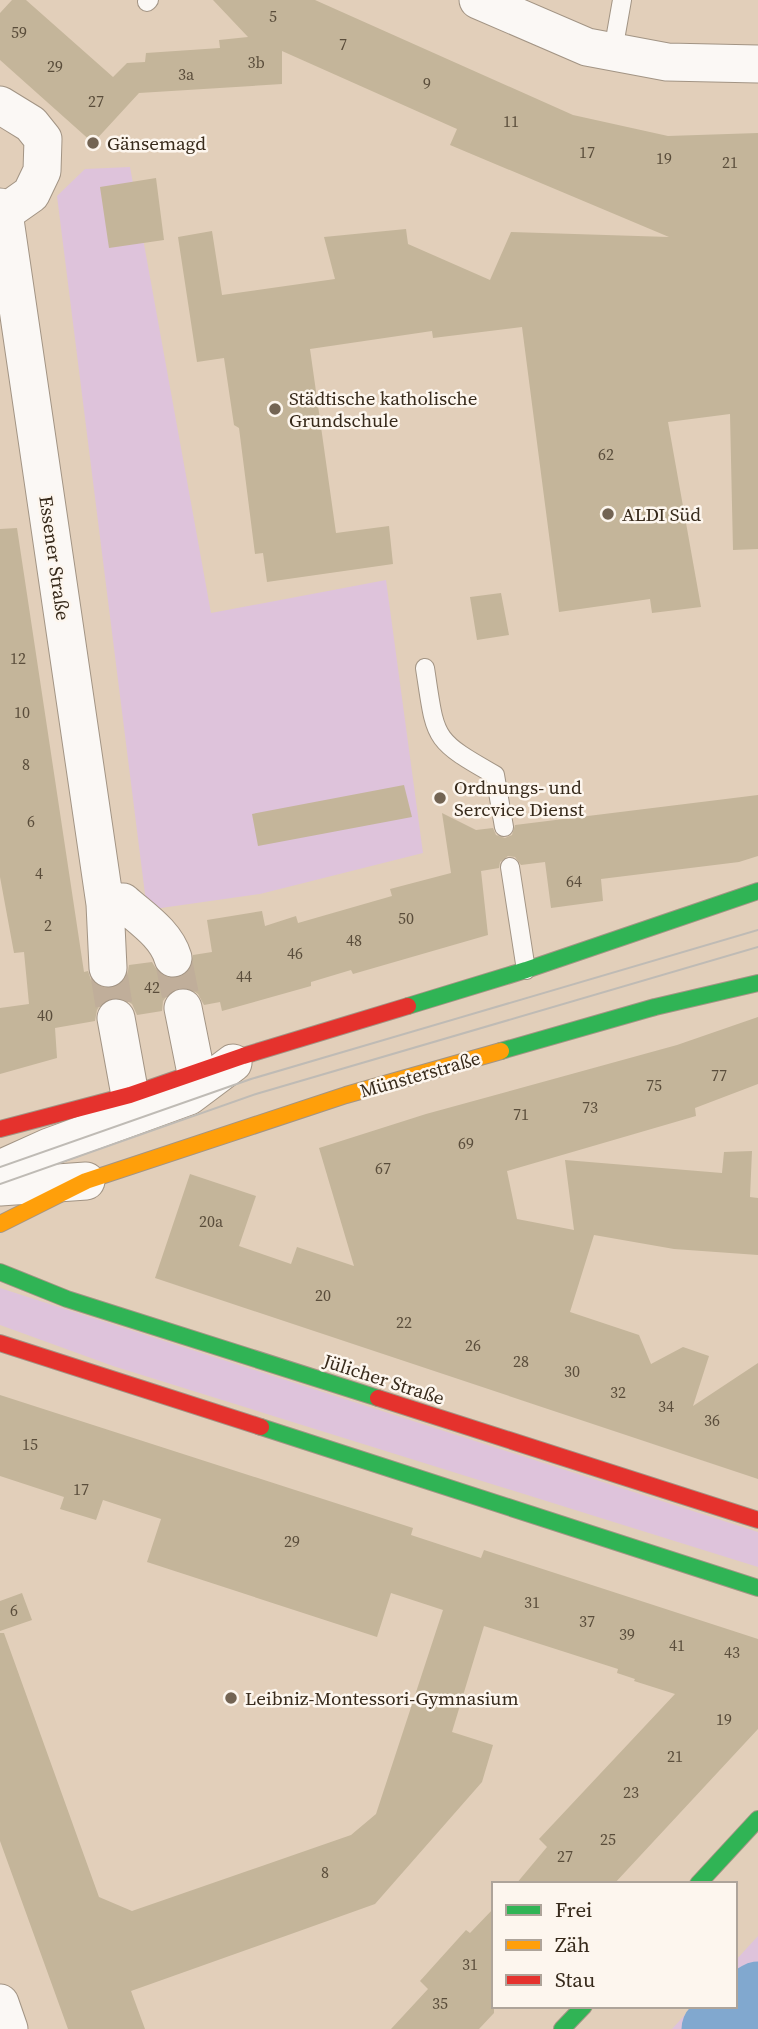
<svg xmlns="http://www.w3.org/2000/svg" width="758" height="2029" font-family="'Source Serif 4',serif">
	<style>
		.green { fill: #dec3db }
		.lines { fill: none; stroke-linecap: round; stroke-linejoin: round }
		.river { stroke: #81a8cf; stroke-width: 63 }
		.building { fill: #c4b59a }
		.street-tunnel { stroke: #c0ae9a; stroke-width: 37; stroke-dasharray: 37 18; stroke-linecap: butt }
		.lane-casing { stroke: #a29484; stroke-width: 20 }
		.street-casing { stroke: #a29484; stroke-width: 39 }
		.fast-casing { stroke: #a29484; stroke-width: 18 }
		.slow-casing { stroke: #a29484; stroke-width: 18 }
		.jam-casing { stroke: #a29484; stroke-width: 18 }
		.lane { stroke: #fbf8f5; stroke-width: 18 }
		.street { stroke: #fbf8f5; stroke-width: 37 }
		.fast { stroke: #30b455; stroke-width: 16 }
		.slow { stroke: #ff9f0a; stroke-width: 16 }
		.jam { stroke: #e5322d; stroke-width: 16 }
		.tram { stroke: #bfbbb5; stroke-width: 2 }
		.poi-dot { fill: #736453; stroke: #fdf6ee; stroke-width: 2.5 }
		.labels { text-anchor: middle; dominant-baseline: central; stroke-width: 5; stroke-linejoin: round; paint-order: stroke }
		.number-label { font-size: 16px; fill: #5a4d3b }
		.poi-label { font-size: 19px; fill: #372a1b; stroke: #fdf6ee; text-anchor: start }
		.street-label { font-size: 19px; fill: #372a1b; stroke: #fdf6ee }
	</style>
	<rect width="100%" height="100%" fill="#e2cfba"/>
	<path class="green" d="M 130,167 L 211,613 L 386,580 L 423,853 L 260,894 L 147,910 L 57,196 L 85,169 Z
		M 0,1288 L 758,1532 L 758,1567 L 113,1366 L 0,1325 Z
		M 758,1936 L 758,2029 L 672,2029 L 693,2006 L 735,2006 L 735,1961 Z"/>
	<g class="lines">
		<path class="river" d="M 713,2029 L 736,2006 L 758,1993"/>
	</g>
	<path class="building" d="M 12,0 L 26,0 L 113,77 L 127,63 L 145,62 L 146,53 L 220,48 L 219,40 L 248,37 L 213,0 L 315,0 L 573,115 L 668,136 L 758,133 L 758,549 L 733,550 L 730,414 L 668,422 L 701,607 L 652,613 L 650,599 L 559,612 L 522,327 L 433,338 L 432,331 L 310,349 L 336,533 L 389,526 L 393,564 L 267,582 L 263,553 L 255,554 L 239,428 L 234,425 L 224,358 L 197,362 L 178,237 L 212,231 L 222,295 L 335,279 L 324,237 L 406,229 L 408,244 L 490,280 L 511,232 L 669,237 L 450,145 L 457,129 L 282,51 L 282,84 L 139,93 L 93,143 L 0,60 L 0,13 Z
		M 156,178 L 164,240 L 109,248 L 100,187 Z
		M 17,528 L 84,972 L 88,971 L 91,980 L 99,987 L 108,989 L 119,986 L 127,977 L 129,965 L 152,962 L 160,975 L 171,979 L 181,977 L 190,970 L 193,955 L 212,952 L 207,920 L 262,911 L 265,926 L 296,916 L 298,923 L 392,896 L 390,889 L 451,873 L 442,813 L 476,830 L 493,828 L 496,835 L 505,838 L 512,835 L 515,825 L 758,795 L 758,856 L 739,862 L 601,879 L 603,901 L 551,908 L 545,862 L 521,865 L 515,857 L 508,856 L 500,862 L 499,868 L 481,871 L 488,935 L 353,974 L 351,970 L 311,982 L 311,986 L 222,1011 L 220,1002 L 204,1005 L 198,994 L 189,988 L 178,988 L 170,992 L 163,1001 L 162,1011 L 137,1015 L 132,1004 L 122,998 L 112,998 L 102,1002 L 97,1010 L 95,1021 L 55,1028 L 57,1058 L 0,1074 L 0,1008 L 29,1004 L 24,952 L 14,953 L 0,877 L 0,529 Z
		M 501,593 L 509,635 L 477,640 L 470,597 Z
		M 404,785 L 412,817 L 258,846 L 252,814 Z
		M 758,1017 L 758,1084 L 695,1108 L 696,1116 L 507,1171 L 517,1219 L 574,1230 L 565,1160 L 722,1173 L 724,1152 L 752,1151 L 750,1197 L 758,1198 L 758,1255 L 674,1249 L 594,1235 L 570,1312 L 639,1335 L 651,1364 L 683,1347 L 709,1356 L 693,1406 L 758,1363 L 758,1479 L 155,1278 L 190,1174 L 256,1196 L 239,1246 L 291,1264 L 297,1247 L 354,1266 L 319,1148 L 426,1114 L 677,1045 Z
		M 0,1395 L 413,1528 L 411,1535 L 481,1558 L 484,1550 L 758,1639 L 758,1729 L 614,1884 L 516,1884 L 547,1847 L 539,1839 L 675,1694 L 634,1681 L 635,1679 L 617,1673 L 618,1669 L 484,1626 L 452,1732 L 493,1745 L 482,1782 L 375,1904 L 131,1991 L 145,2029 L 68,2029 L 0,1841 L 0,1633 L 4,1633 L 99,1897 L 132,1911 L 351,1835 L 376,1814 L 443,1610 L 391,1593 L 377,1637 L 147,1562 L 161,1519 L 103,1500 L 96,1520 L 60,1509 L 64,1497 L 0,1476 Z
		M 22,1593 L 32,1620 L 0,1631 L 0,1601 Z
		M 494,1908 L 494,2013 L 479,2029 L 391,2029 L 428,1989 L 420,1981 L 466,1930 L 470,1933 Z"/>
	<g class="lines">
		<path class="street-tunnel" d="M 173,958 L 183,1008
			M 108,968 L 116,1018"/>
		<g class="lane-casing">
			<path id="lane" d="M 147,2 L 149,0
				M 613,51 L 622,0
				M 425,668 C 436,739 431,739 495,775 L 504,827
				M 510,867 L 526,970"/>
		</g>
		<g class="street-casing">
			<path id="street" d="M 478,0 L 587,47 L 667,62 L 758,64
				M 0,105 L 31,124 L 43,139 L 42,171 L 31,194 L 4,213
				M 0,207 L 4,213 L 105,904 L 108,968
				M 105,904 L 123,902 C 142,919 166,934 173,958
				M 183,1008 L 196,1073
				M 116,1018 L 130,1095
				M 0,1169 L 49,1147 L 189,1096 L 233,1063
				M 0,1187 L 86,1181
				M 0,2003 L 9,2029"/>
		</g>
		<g class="fast-casing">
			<path id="fast" d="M 408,1006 L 526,970 L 758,891
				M 501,1051 L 655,1007 L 758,983
				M 0,1272 L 67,1299 L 378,1398
				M 261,1427 L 758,1588
				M 698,1884 L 758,1819
				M 562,2029 L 584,2006"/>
		</g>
		<g class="slow-casing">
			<path id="slow" d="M 0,1224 L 86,1181 L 346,1095 L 501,1051"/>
		</g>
		<g class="jam-casing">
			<path id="jam" d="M 0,1129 L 130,1095 L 243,1056 L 408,1006
				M 0,1343 L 261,1427
				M 378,1398 L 758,1520"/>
		</g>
		<use href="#lane" class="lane"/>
		<use href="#street" class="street"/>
		<use href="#fast" class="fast"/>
		<use href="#slow" class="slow"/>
		<use href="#jam" class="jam"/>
		<path class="tram" d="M 0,1167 L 251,1079 L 758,930
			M 0,1184 L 256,1094 L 758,947"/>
	</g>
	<g class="poi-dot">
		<circle cx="93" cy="143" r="7"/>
		<circle cx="275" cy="409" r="7"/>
		<circle cx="608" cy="514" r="7"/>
		<circle cx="440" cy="798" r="7"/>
		<circle cx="231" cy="1698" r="7"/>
	</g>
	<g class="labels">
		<g class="number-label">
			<text x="273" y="16">5</text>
			<text x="19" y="32">59</text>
			<text x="343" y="44">7</text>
			<text x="256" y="62">3b</text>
			<text x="55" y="66">29</text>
			<text x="186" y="74">3a</text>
			<text x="427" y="83">9</text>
			<text x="96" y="101">27</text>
			<text x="511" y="121">11</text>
			<text x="587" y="152">17</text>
			<text x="664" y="158">19</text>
			<text x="730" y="162">21</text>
			<text x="606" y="454">62</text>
			<text x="18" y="658">12</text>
			<text x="22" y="712">10</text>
			<text x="26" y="764">8</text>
			<text x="31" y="821">6</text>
			<text x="39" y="873">4</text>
			<text x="574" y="881">64</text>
			<text x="406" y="918">50</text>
			<text x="48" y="925">2</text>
			<text x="354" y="940">48</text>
			<text x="295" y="953">46</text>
			<text x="244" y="976">44</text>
			<text x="152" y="987">42</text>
			<text x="45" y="1015">40</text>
			<text x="719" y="1075">77</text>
			<text x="654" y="1085">75</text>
			<text x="590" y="1107">73</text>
			<text x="521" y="1114">71</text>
			<text x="466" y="1143">69</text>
			<text x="383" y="1168">67</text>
			<text x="211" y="1221">20a</text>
			<text x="323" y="1295">20</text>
			<text x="404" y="1322">22</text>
			<text x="473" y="1345">26</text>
			<text x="521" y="1361">28</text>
			<text x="572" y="1371">30</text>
			<text x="618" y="1392">32</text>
			<text x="666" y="1406">34</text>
			<text x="712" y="1420">36</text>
			<text x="30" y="1444">15</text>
			<text x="81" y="1489">17</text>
			<text x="292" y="1541">29</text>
			<text x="532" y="1602">31</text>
			<text x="14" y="1610">6</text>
			<text x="587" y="1621">37</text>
			<text x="627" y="1634">39</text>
			<text x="677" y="1645">41</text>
			<text x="732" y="1652">43</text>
			<text x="724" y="1719">19</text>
			<text x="675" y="1756">21</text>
			<text x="631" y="1792">23</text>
			<text x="608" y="1839">25</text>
			<text x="565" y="1856">27</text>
			<text x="325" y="1872">8</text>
			<text x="470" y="1964">31</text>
			<text x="440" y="2003">35</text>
		</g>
		<g class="poi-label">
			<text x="107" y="143">Gänsemagd</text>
			<text x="289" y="398">Städtische katholische<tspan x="289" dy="22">Grundschule</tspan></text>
			<text x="622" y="514">ALDI Süd</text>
			<text x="454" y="787">Ordnungs- und<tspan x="454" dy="22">Sercvice Dienst</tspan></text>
			<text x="245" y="1698">Leibniz-Montessori-Gymnasium</text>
		</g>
		<g class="street-label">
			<text transform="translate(55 558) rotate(82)">Essener Straße</text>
			<text transform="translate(420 1074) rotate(-16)">Münsterstraße</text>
			<text transform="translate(384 1379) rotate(18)">Jülicher Straße</text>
		</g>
	</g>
	<rect x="492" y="1882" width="245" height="126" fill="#fdf6ee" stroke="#aea49a" stroke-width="2"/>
	<rect x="506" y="1905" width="35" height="10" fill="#30b455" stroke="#aea49a" stroke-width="2"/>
	<text x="555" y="1917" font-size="21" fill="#372a1b">Frei</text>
	<rect x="506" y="1940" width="35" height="10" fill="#ff9f0a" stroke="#aea49a" stroke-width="2"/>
	<text x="555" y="1952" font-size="21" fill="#372a1b">Zäh</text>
	<rect x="506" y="1975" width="35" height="10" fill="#e5322d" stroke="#aea49a" stroke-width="2"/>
	<text x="555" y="1987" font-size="21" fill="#372a1b">Stau</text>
</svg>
